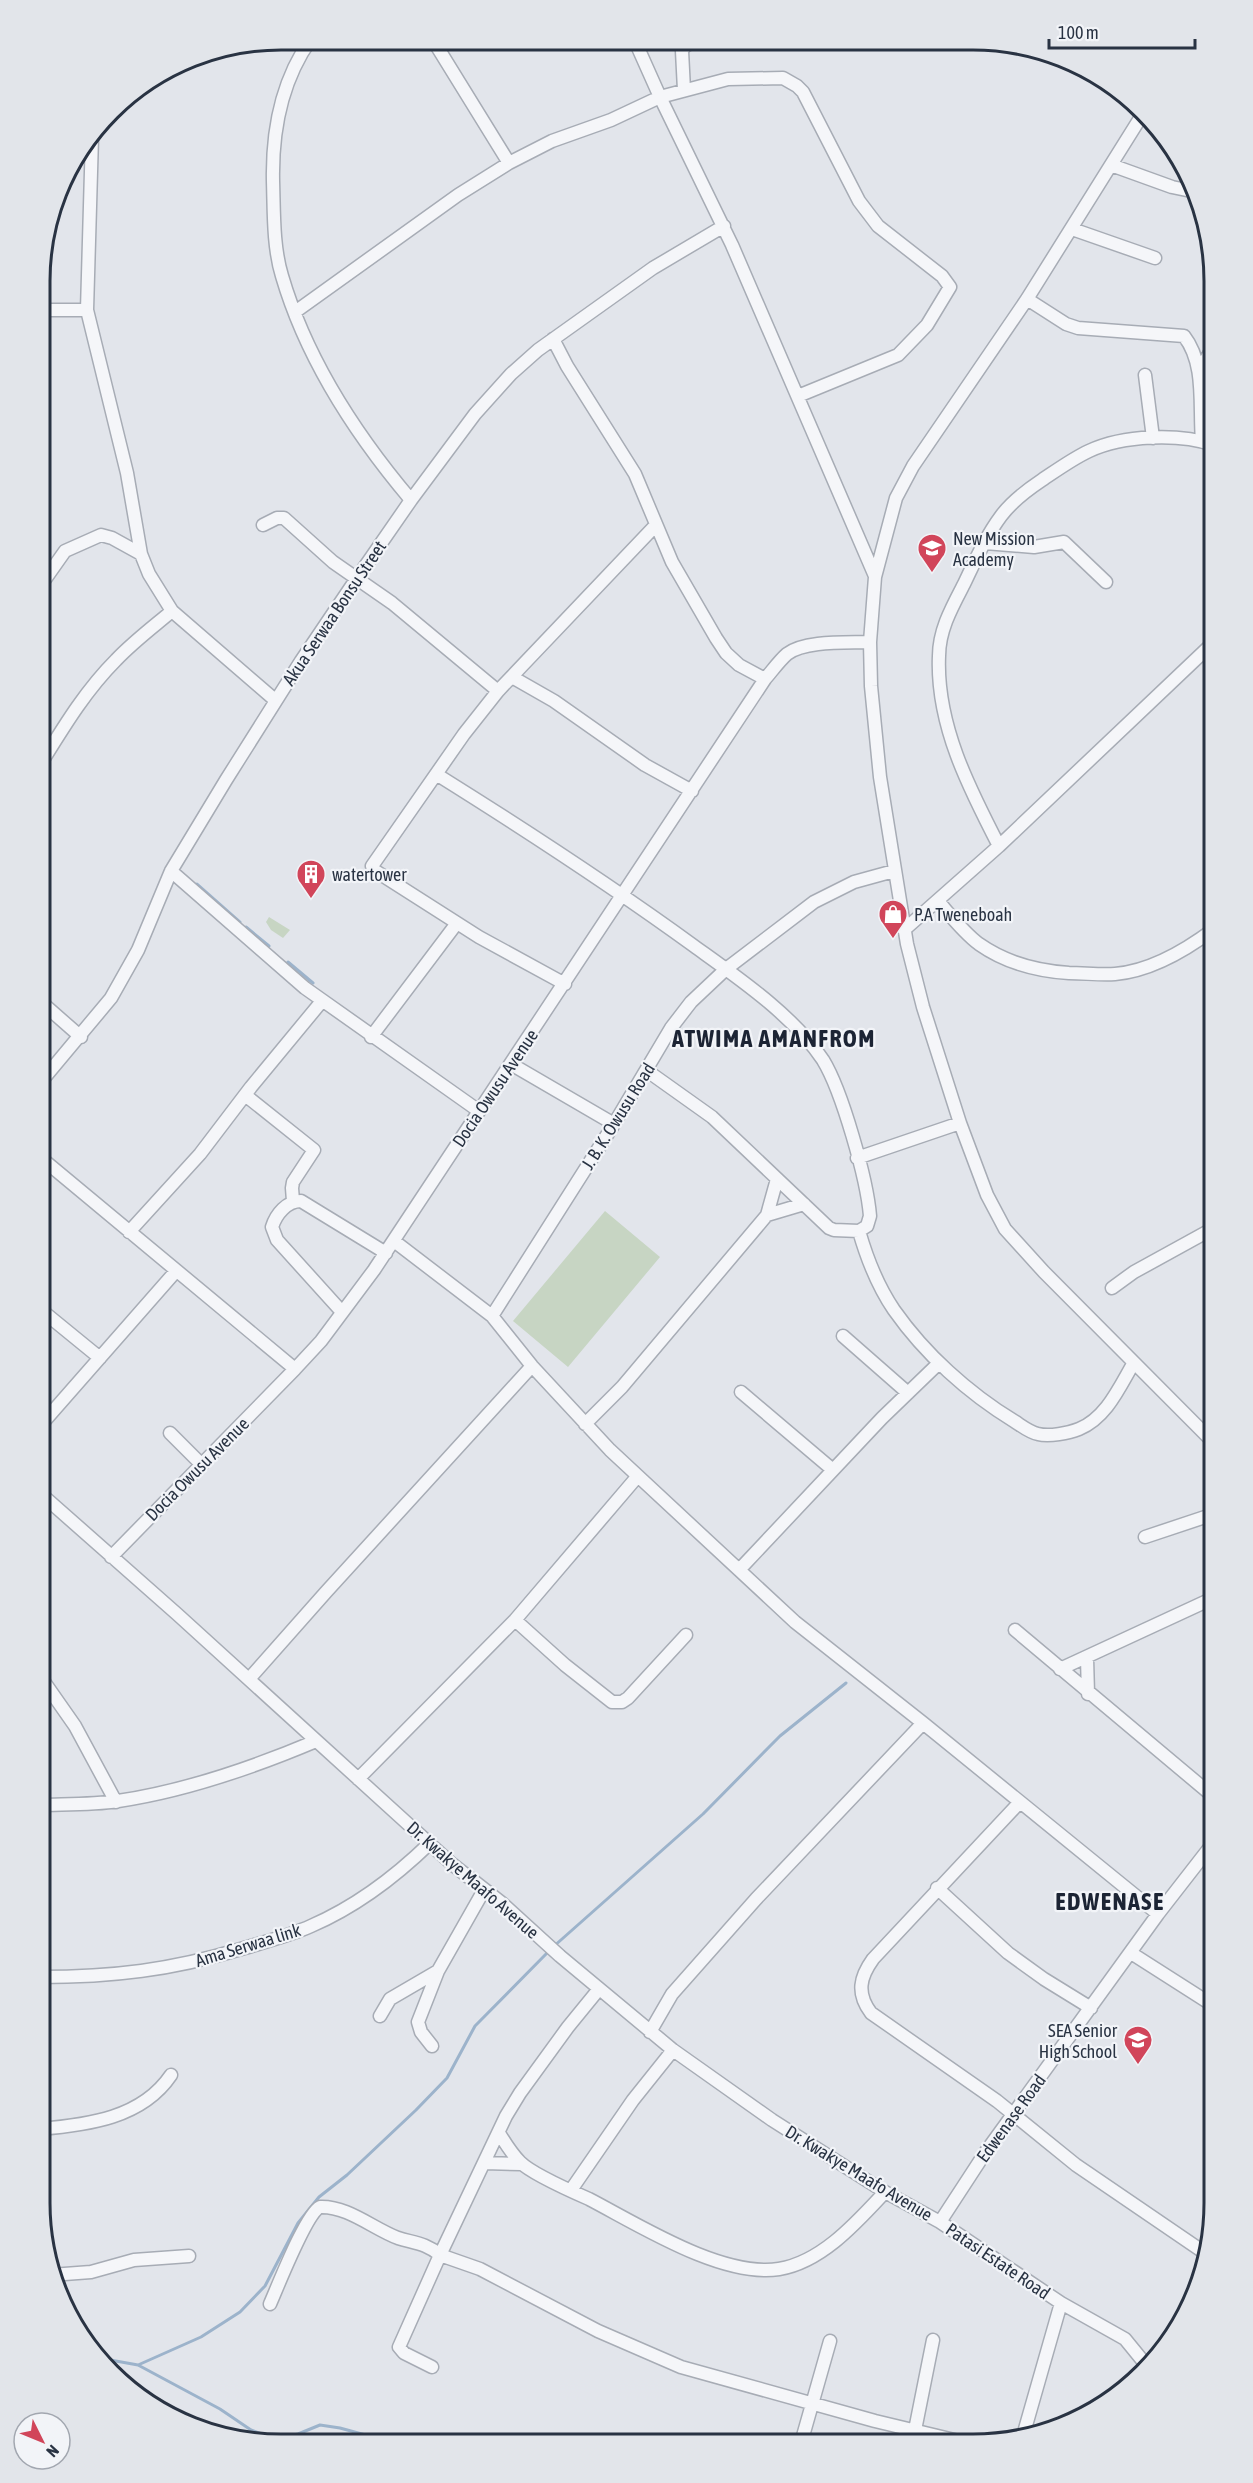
<svg xmlns="http://www.w3.org/2000/svg" width="1253" height="2483" font-family="'Asap Condensed',sans-serif">
	<style>
		.green { fill: #c7d5c3 }
		.lines { fill: none; stroke-linecap: round; stroke-linejoin: round }
		.stream { stroke: #9cb3cb; stroke-width: 3 }
		.minor-casing { stroke: #a7acb5; stroke-width: 15 }
		.minor { stroke: #f5f6f9; stroke-width: 12 }
		.labels { text-anchor: middle; dominant-baseline: central; stroke-width: 4.5; stroke-linejoin: round; paint-order: stroke }
		.poi-label { font-size: 18px; fill: #293343; stroke: #f2f4f8; text-anchor: start }
		.street-label { font-size: 18px; fill: #293343; stroke: #f2f4f8 }
		.district-label { font-size: 24px; font-weight: bold; letter-spacing: 1.5px; fill: #1c2434; stroke: #f2f4f8 }
		.rim { fill: none; stroke: #293343; stroke-width: 3 }
	</style>
	<rect width="100%" height="100%" fill="#e2e5eb"/>
	<path class="green" d="M 269,917 L 290,930 L 283,938 L 271,930 L 266,922 Z
		M 605,1211 L 660,1257 L 568,1367 L 513,1321 Z"/>
	<g class="lines">
		<path class="stream" d="M 197,884 L 240,922
			M 246,927 L 269,946
			M 288,962 L 313,983
			M 553,1947 L 703,1814 L 780,1736 L 846,1683
			M 99,2358 L 138,2365 L 220,2409 L 251,2430 L 275,2439 L 298,2434 L 320,2425 L 340,2428 L 391,2442
			M 138,2365 L 201,2337 L 240,2312 L 265,2286 L 298,2223 L 319,2197 L 347,2175 L 416,2110 L 447,2078 L 475,2026 L 549,1951"/>
		<g class="minor-casing">
			<path id="minor" d="M 311,39 C 281,81 272,131 273,181 C 274,212 273,247 282,276 C 306,358 356,435 411,500
				M 433,40 L 509,163
				M 635,41 L 660,97 L 732,245 L 875,576
				M 684,90 L 682,51 L 685,46 L 693,42
				M 1144,112 L 1027,299 L 913,466 L 896,498 L 875,577 L 870,642 L 871,686 L 880,777 L 907,944 L 923,1007 L 960,1123 L 987,1195 L 1005,1229 L 1044,1272 L 1214,1443
				M 92,137 L 87,310 L 127,473 L 141,554 L 149,574 L 172,611 L 275,700
				M 1111,165 L 1172,187 L 1196,192
				M 1072,229 L 1155,258
				M 1027,299 L 1066,324 L 1078,328 L 1184,336 C 1206,364 1199,406 1202,441
				M 41,310 L 87,310
				M 295,312 L 458,195 L 509,163 L 552,141 L 611,120 L 660,97 L 728,79 L 783,78 L 797,86 L 803,92 L 859,201 L 878,226 L 942,276 L 950,287 L 927,325 L 898,355 L 798,396
				M 553,339 L 567,366 L 635,474 L 672,562 L 716,638 L 726,653 L 739,665 L 765,679
				M 1200,369 L 1214,346
				M 1145,375 L 1153,438
				M 263,525 L 277,518 L 284,518 L 333,562 L 392,603 L 498,691
				M 985,543 L 1034,547 L 1064,542 L 1106,582
				M 41,585 L 65,551 L 101,535 L 112,538 L 141,554
				M 512,677 L 554,701 L 645,765 L 692,791
				M 40,765 C 63,728 85,691 116,660 C 133,642 153,627 172,611
				M 436,774 C 524,829 610,885 694,946 C 737,977 793,1015 823,1060 C 842,1091 867,1179 870,1216 L 867,1226 L 859,1231 C 867,1259 877,1285 894,1310 C 925,1354 968,1393 1014,1421 C 1022,1426 1029,1432 1038,1434 C 1049,1437 1069,1433 1079,1429 C 1106,1418 1119,1388 1133,1364
				M 999,846 C 969,788 936,724 939,656 C 939,630 952,607 964,584 C 975,561 986,536 1001,516 C 1012,501 1027,490 1042,480 C 1057,470 1072,459 1089,451 C 1123,435 1179,433 1214,445
				M 171,871 L 305,988 L 479,1111
				M 938,901 C 951,916 963,932 979,944 C 1006,963 1037,971 1069,973 C 1084,973 1100,975 1115,974 C 1151,971 1186,950 1214,929
				M 904,930 L 999,846 L 1214,642
				M 565,984 L 479,937 L 374,870 L 372,866 L 464,734 L 498,691 L 655,526
				M 40,1001 L 81,1037
				M 371,1037 L 457,923
				M 511,1064 L 614,1124
				M 646,1070 L 712,1117 L 829,1228 L 834,1230 L 859,1231
				M 40,1083 L 111,998 L 138,950 L 171,871 L 226,780 L 301,661 L 357,578 L 411,500 L 475,414 L 511,374 L 538,350 L 653,268 L 724,226
				M 245,1095 L 314,1150 L 293,1182 L 292,1188 L 293,1201
				M 40,1157 L 295,1369
				M 857,1158 L 960,1123
				M 767,1215 L 804,1204
				M 129,1232 L 200,1154 L 251,1087 L 322,1001
				M 394,1241 L 492,1316 L 532,1366 L 610,1450 L 795,1622 L 923,1723 L 1158,1914
				M 1112,1288 L 1134,1272 L 1214,1228
				M 40,1309 L 100,1358
				M 342,1312 L 277,1240 L 272,1227 C 276,1214 287,1201 301,1201 L 386,1253
				M 492,1316 L 614,1124 L 671,1028 L 691,1002 L 726,969 L 814,902 L 854,882 L 894,871
				M 843,1336 L 908,1393
				M 741,1392 L 833,1470
				M 585,1424 L 622,1387 L 767,1215 L 777,1179
				M 40,1426 L 176,1271
				M 170,1433 L 202,1465
				M 40,1493 L 177,1614 L 452,1864 L 503,1904 L 560,1956 L 673,2050 L 772,2120 L 885,2192 L 940,2222 L 1061,2303 L 1023,2436
				M 1145,1537 L 1214,1514
				M 111,1557 L 295,1369 L 321,1341 L 374,1270 L 765,679 C 772,671 779,661 787,654 C 805,640 848,643 870,642
				M 739,1570 L 882,1418 L 939,1363
				M 515,1620 L 565,1665 L 612,1702 L 622,1702 L 628,1698 L 686,1635
				M 1015,1630 L 1214,1797
				M 1087,1658 L 1088,1694
				M 1060,1669 L 1207,1601
				M 40,1676 L 75,1726 L 116,1802
				M 249,1679 L 326,1592 L 532,1366
				M 358,1779 L 515,1620 L 637,1477
				M 1019,1803 L 873,1959 C 860,1977 856,1993 871,2013 L 997,2101 L 1076,2165 L 1205,2253
				M 39,1805 C 65,1804 92,1805 118,1801 C 186,1791 252,1768 316,1741
				M 937,1888 L 1008,1953 L 1044,1979 L 1091,2008
				M 1131,1953 L 1214,2006
				M 39,1977 C 113,1977 171,1970 241,1949 C 264,1942 289,1936 311,1926 C 355,1907 395,1877 430,1843
				M 380,2016 L 390,1999 L 438,1971 L 484,1890
				M 650,2032 L 672,1994 L 756,1899 L 923,1723
				M 432,2046 L 421,2032 L 418,2022 L 438,1971
				M 39,2129 C 88,2125 142,2118 171,2075
				M 499,2133 C 505,2143 512,2154 520,2162 C 531,2173 573,2192 589,2199 C 639,2225 722,2278 779,2269 C 822,2262 857,2222 885,2192
				M 484,2163 L 521,2164
				M 571,2190 L 633,2100 L 673,2050
				M 940,2222 L 985,2153 L 1158,1914 L 1214,1842
				M 51,2275 L 91,2272 L 134,2260 L 189,2256
				M 1061,2303 L 1125,2339 L 1147,2366
				M 270,2304 C 278,2286 306,2214 320,2207 C 348,2206 372,2228 398,2238 C 414,2243 426,2243 440,2255 L 506,2116 L 520,2093 L 568,2027 L 599,1989
				M 432,2367 L 404,2353 L 399,2347 L 440,2255 L 480,2269 L 598,2331 L 681,2367 L 875,2421 L 971,2444
				M 915,2430 L 933,2340
				M 801,2443 L 830,2341"/>
		</g>
		<use href="#minor" class="minor"/>
	</g>
	<defs>
		<g id="school-pin" transform="scale(1.5)"><path d="M0 17L-7.5 6A9.5 9.5 0 1 1 7.5 6Z" fill="#d1455a" stroke="#f2f4f8"/><path d="M0-5L7-2L0 1L-7-2ZM-4 1L0 2.5L4 1V4Q0 6-4 4Z" fill="#fff"/></g>
		<g id="building-pin" transform="scale(1.5)"><path d="M0 17L-7.5 6A9.5 9.5 0 1 1 7.5 6Z" fill="#d1455a" stroke="#f2f4f8"/><path d="M-4-6H4V6H1V3H-1V6H-4ZM-2.5-4.3h1.7v1.8h-1.7ZM.8-4.3h1.7v1.8H.8ZM-2.5-1h1.7V.8h-1.7ZM.8-1h1.7V.8H.8Z" fill="#fff"/></g>
		<g id="shop-pin" transform="scale(1.5)"><path d="M0 17L-7.5 6A9.5 9.5 0 1 1 7.5 6Z" fill="#d1455a" stroke="#f2f4f8"/><path d="M-5-2.5h2.3a2.7 3.5 0 0 1 5.4 0H5L5.5 6h-11ZM-1.5-2.5h3a1.5 2.3 0 0 0-3 0Z" fill="#fff"/></g>
	</defs>
	<g fill-rule="evenodd">
		<use href="#school-pin" x="932" y="548"/>
		<use href="#building-pin" x="311" y="874"/>
		<use href="#shop-pin" x="893" y="914"/>
		<use href="#school-pin" x="1138" y="2040"/>
	</g>
	<g class="labels">
		<g class="poi-label">
			<text x="953" y="538">New Mission<tspan x="953" dy="21">Academy</tspan></text>
			<text x="332" y="874">watertower</text>
			<text x="914" y="914">P.A Tweneboah</text>
			<text x="1117" y="2030" text-anchor="end">SEA Senior<tspan x="1117" dy="21">High School</tspan></text>
		</g>
		<g class="street-label">
			<text transform="translate(334 613) rotate(-56)">Akua Serwaa Bonsu Street</text>
			<text transform="translate(495 1088) rotate(-56)">Docia Owusu Avenue</text>
			<text transform="translate(618 1116) rotate(-58)">J. B. K. Owusu Road</text>
			<text transform="translate(197 1469) rotate(-45)">Docia Owusu Avenue</text>
			<text transform="translate(473 1880) rotate(41)">Dr. Kwakye Maafo Avenue</text>
			<text transform="translate(248 1945) rotate(-17)">Ama Serwaa link</text>
			<text transform="translate(1011 2118) rotate(-54)">Edwenase Road</text>
			<text transform="translate(859 2173) rotate(31)">Dr. Kwakye Maafo Avenue</text>
			<text transform="translate(998 2261) rotate(34)">Patasi Estate Road</text>
		</g>
		<g class="district-label">
			<text x="774" y="1038">ATWIMA AMANFROM</text>
			<text x="1110" y="1901">EDWENASE</text>
		</g>
	</g>
	<path d="M0 0H1253V2483H0ZM281 50H973A231 231 0 0 1 1204 281V2203A231 231 0 0 1 973 2434H281A231 231 0 0 1 50 2203V281A231 231 0 0 1 281 50Z" fill="#e2e5ea" fill-rule="evenodd"/>
	<path class="rim" d="M281 50H973A231 231 0 0 1 1204 281V2203A231 231 0 0 1 973 2434H281A231 231 0 0 1 50 2203V281A231 231 0 0 1 281 50Z"/>
	<g transform="translate(42 2441) rotate(133)"><circle r="28" fill="#f2f4f8" stroke="#a2a7b0" stroke-width="1.5"/>
	<path d="M0-4.5L10 22L0 15L-10 22Z" fill="#d1455a"/>
	<text y="-9" font-size="16" font-weight="bold" text-anchor="middle" fill="#293343">N</text>
	</g>
	<path d="M1049 39v9h146v-9" fill="none" stroke="#293343" stroke-width="3"/>
	<text x="1058" y="39" font-size="18" fill="#293343" stroke="#f2f4f8" stroke-width="4.5" paint-order="stroke">100 m</text>
</svg>
